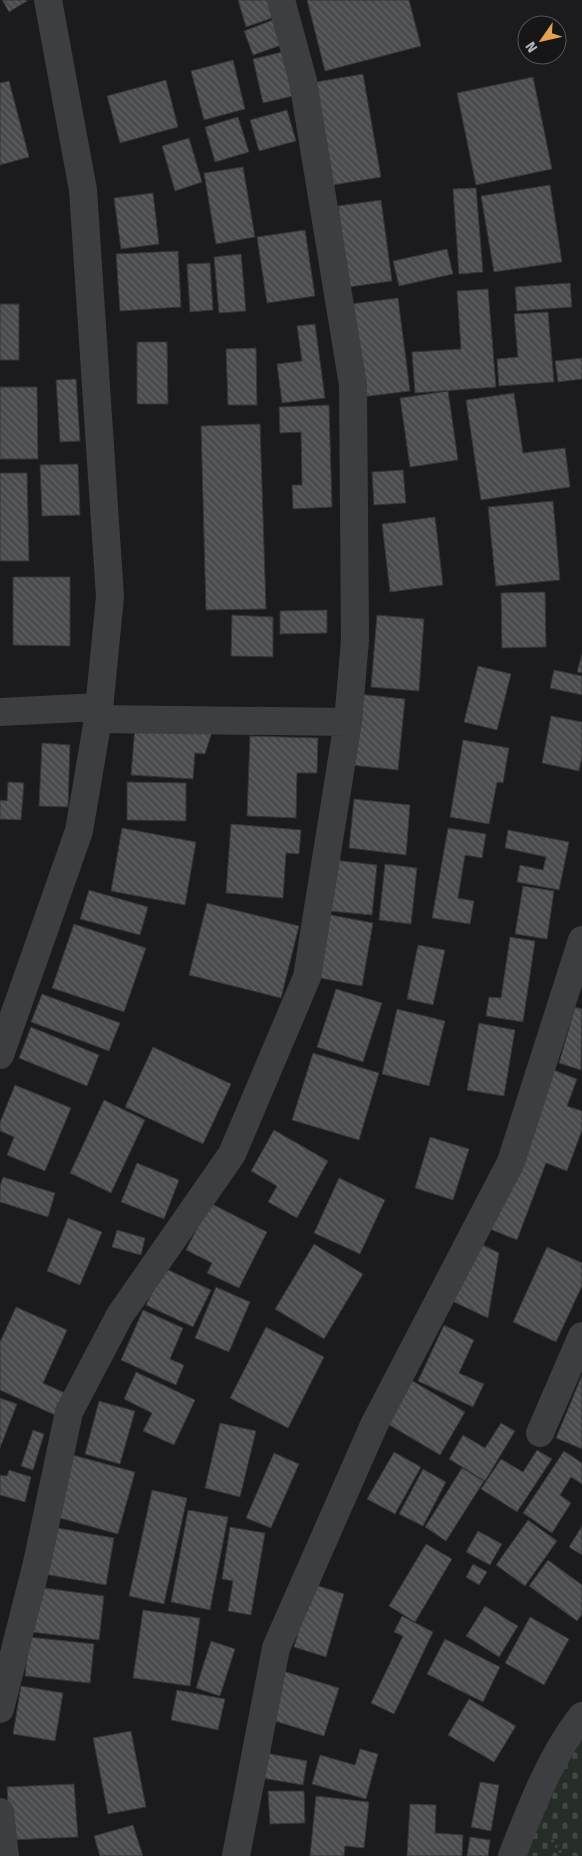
<svg xmlns="http://www.w3.org/2000/svg" width="582" height="1856" font-family="'Fira Sans',sans-serif">
	<style>
		.cemetery { fill: url(#cemetery-stones) }
		.building { fill: url(#building-back-hatch); stroke: #353539 }
		.lines { fill: none; stroke-linecap: round; stroke-linejoin: round }
		.path { stroke: #424549; stroke-width: 3; stroke-dasharray: 2.5 4; stroke-linecap: butt }
		.minor { stroke: #3c3e42; stroke-width: 28 }
	</style>
	<defs>
		<pattern id="cemetery-stones" width="16" height="16" patternUnits="userSpaceOnUse" patternTransform="scale(1.25)"><rect width="16" height="16" fill="#252d26"/><path d="M2 7V4a2 2 0 0 1 4 0v3zM10 15v-3a2 2 0 0 1 4 0v3z" fill="#424944"/></pattern>
		<pattern id="building-back-hatch" width="6" height="6" patternUnits="userSpaceOnUse" patternTransform="scale(1.25)"><rect width="6" height="6" fill="#4a4b4f"/><path d="M-1 5l2 2M0 0l6 6M5-1l2 2" fill="none" stroke="#626366"/></pattern>
	</defs>
	<rect width="100%" height="100%" fill="#1b1b1d"/>
	<path class="cemetery" d="M 582,1716 L 582,1856 L 512,1856 Z"/>
	<path class="building" d="M 2,0 L 27,0 L 27,1 L 9,12 Z
		M 238,0 L 269,0 L 275,17 L 246,27 Z
		M 307,0 L 409,0 L 421,46 L 325,71 Z
		M 278,18 L 287,43 L 253,55 L 244,31 Z
		M 282,52 L 293,96 L 263,103 L 253,59 Z
		M 233,60 L 245,109 L 204,120 L 191,71 Z
		M 363,74 L 381,177 L 333,185 L 316,82 Z
		M 533,77 L 552,169 L 476,185 L 457,93 Z
		M 166,80 L 178,127 L 120,143 L 107,96 Z
		M 9,81 L 29,157 L 0,165 L 0,83 Z
		M 287,110 L 296,141 L 259,151 L 250,120 Z
		M 238,117 L 249,152 L 215,162 L 205,127 Z
		M 189,138 L 202,182 L 175,191 L 162,146 Z
		M 243,167 L 255,237 L 216,244 L 204,173 Z
		M 550,185 L 562,262 L 494,272 L 481,196 Z
		M 476,188 L 483,272 L 459,274 L 453,189 Z
		M 153,193 L 159,244 L 121,249 L 114,198 Z
		M 381,200 L 392,281 L 349,287 L 338,206 Z
		M 305,230 L 315,296 L 267,303 L 257,237 Z
		M 447,249 L 453,274 L 399,286 L 393,261 Z
		M 178,251 L 181,307 L 120,311 L 116,254 Z
		M 241,254 L 246,311 L 219,313 L 214,257 Z
		M 210,263 L 213,310 L 190,312 L 187,264 Z
		M 570,283 L 572,307 L 517,311 L 515,287 Z
		M 488,289 L 496,387 L 415,393 L 412,352 L 461,349 L 457,291 Z
		M 398,298 L 410,391 L 362,397 L 350,304 Z
		M 0,304 L 19,304 L 19,360 L 0,360 Z
		M 548,312 L 554,382 L 499,386 L 497,359 L 518,357 L 514,314 Z
		M 315,324 L 325,398 L 282,403 L 277,364 L 302,361 L 297,326 Z
		M 137,342 L 167,342 L 168,404 L 137,404 Z
		M 256,348 L 257,405 L 228,405 L 226,349 Z
		M 582,358 L 582,379 L 558,382 L 555,361 Z
		M 76,379 L 80,441 L 60,442 L 56,380 Z
		M 0,387 L 37,387 L 38,459 L 0,459 Z
		M 448,391 L 458,460 L 410,467 L 400,398 Z
		M 514,393 L 523,453 L 565,448 L 570,487 L 481,500 L 466,400 Z
		M 329,405 L 332,507 L 293,509 L 292,485 L 302,485 L 301,432 L 280,433 L 279,407 Z
		M 260,424 L 266,609 L 206,610 L 201,426 Z
		M 78,464 L 80,515 L 42,516 L 40,465 Z
		M 403,470 L 406,503 L 374,505 L 372,472 Z
		M 0,473 L 27,473 L 29,561 L 0,561 Z
		M 553,501 L 560,580 L 496,586 L 488,507 Z
		M 435,517 L 443,585 L 390,592 L 382,524 Z
		M 13,577 L 70,577 L 70,646 L 13,645 Z
		M 545,592 L 546,647 L 502,648 L 501,593 Z
		M 327,610 L 327,633 L 280,634 L 280,611 Z
		M 232,615 L 273,617 L 273,657 L 231,656 Z
		M 377,615 L 424,619 L 419,691 L 371,687 Z
		M 582,654 L 582,673 L 577,672 Z
		M 478,666 L 511,674 L 497,730 L 464,722 Z
		M 554,670 L 582,676 L 582,695 L 550,688 Z
		M 358,694 L 405,699 L 398,770 L 351,765 Z
		M 551,716 L 582,722 L 582,757 L 579,771 L 542,763 Z
		M 135,726 L 212,732 L 205,754 L 195,753 L 193,779 L 131,775 Z
		M 250,736 L 318,738 L 317,773 L 297,773 L 296,818 L 247,816 Z
		M 463,740 L 509,748 L 503,783 L 497,782 L 489,824 L 450,817 Z
		M 42,743 L 70,745 L 68,807 L 39,806 Z
		M 8,782 L 24,783 L 21,820 L 0,819 L 0,800 L 7,801 Z
		M 127,782 L 186,783 L 186,821 L 127,820 Z
		M 354,799 L 410,805 L 406,855 L 349,848 Z
		M 231,824 L 301,830 L 299,854 L 286,853 L 283,898 L 226,893 Z
		M 122,828 L 196,842 L 185,905 L 111,891 Z
		M 448,828 L 486,834 L 482,858 L 465,855 L 458,898 L 474,901 L 470,924 L 432,918 Z
		M 508,830 L 569,842 L 559,890 L 517,882 L 520,865 L 543,870 L 546,857 L 505,848 Z
		M 334,860 L 377,865 L 372,915 L 330,911 Z
		M 385,864 L 417,868 L 411,924 L 379,920 Z
		M 523,886 L 554,891 L 547,939 L 515,934 Z
		M 89,890 L 148,907 L 140,935 L 80,919 Z
		M 207,903 L 299,926 L 281,998 L 189,975 Z
		M 326,914 L 373,923 L 362,986 L 315,977 Z
		M 74,924 L 146,948 L 124,1012 L 52,988 Z
		M 510,937 L 535,941 L 523,1022 L 486,1016 L 489,997 L 501,998 Z
		M 418,945 L 445,950 L 433,1005 L 407,999 Z
		M 336,989 L 382,1003 L 363,1062 L 317,1047 Z
		M 42,994 L 120,1023 L 109,1051 L 31,1022 Z
		M 575,1007 L 582,1009 L 581,1070 L 559,1063 Z
		M 397,1009 L 445,1021 L 429,1086 L 382,1074 Z
		M 479,1023 L 515,1030 L 504,1096 L 467,1090 Z
		M 31,1027 L 99,1055 L 87,1086 L 19,1058 Z
		M 153,1047 L 231,1084 L 203,1144 L 125,1107 Z
		M 313,1053 L 379,1073 L 359,1140 L 292,1120 Z
		M 551,1069 L 577,1079 L 567,1106 L 582,1111 L 582,1130 L 567,1171 L 546,1163 L 517,1240 L 490,1229 Z
		M 15,1085 L 71,1108 L 45,1171 L 7,1155 L 14,1137 L 0,1131 L 0,1122 Z
		M 104,1100 L 145,1120 L 111,1193 L 70,1173 Z
		M 274,1130 L 328,1161 L 297,1218 L 268,1202 L 277,1186 L 251,1171 Z
		M 430,1137 L 469,1149 L 453,1200 L 415,1188 Z
		M 137,1163 L 179,1180 L 164,1219 L 121,1202 Z
		M 3,1177 L 55,1193 L 48,1217 L 0,1202 L 0,1186 Z
		M 339,1178 L 385,1200 L 360,1254 L 314,1233 Z
		M 210,1203 L 267,1232 L 239,1288 L 207,1273 L 212,1263 L 186,1250 Z
		M 68,1218 L 102,1232 L 80,1285 L 47,1271 Z
		M 117,1230 L 145,1238 L 141,1255 L 112,1247 Z
		M 479,1243 L 499,1253 L 488,1318 L 452,1301 Z
		M 314,1244 L 363,1274 L 324,1339 L 275,1309 Z
		M 547,1247 L 582,1263 L 582,1286 L 556,1342 L 513,1322 Z
		M 164,1268 L 211,1290 L 193,1327 L 146,1305 Z
		M 216,1287 L 250,1302 L 229,1352 L 195,1338 Z
		M 16,1307 L 67,1330 L 43,1383 L 67,1394 L 57,1416 L 0,1390 L 0,1342 Z
		M 143,1310 L 183,1328 L 170,1359 L 184,1365 L 176,1385 L 121,1360 Z
		M 444,1325 L 474,1340 L 459,1373 L 484,1384 L 473,1407 L 418,1381 Z
		M 266,1327 L 324,1357 L 288,1428 L 230,1398 Z
		M 136,1372 L 195,1400 L 174,1445 L 143,1431 L 152,1413 L 124,1399 Z
		M 582,1375 L 582,1449 L 556,1438 Z
		M 411,1380 L 465,1412 L 440,1455 L 386,1423 Z
		M 0,1398 L 17,1404 L 0,1448 Z
		M 99,1401 L 135,1411 L 120,1464 L 85,1454 Z
		M 220,1423 L 256,1431 L 240,1497 L 205,1488 Z
		M 501,1423 L 515,1431 L 485,1481 L 449,1459 L 463,1435 L 485,1448 Z
		M 33,1430 L 44,1434 L 33,1470 L 21,1466 Z
		M 537,1450 L 552,1459 L 517,1512 L 481,1489 L 501,1459 L 523,1472 Z
		M 564,1451 L 582,1463 L 582,1484 L 571,1477 L 560,1495 L 571,1503 L 552,1533 L 523,1513 Z
		M 394,1452 L 421,1467 L 395,1514 L 367,1499 Z
		M 274,1453 L 299,1464 L 271,1528 L 246,1518 Z
		M 73,1455 L 135,1472 L 118,1534 L 56,1517 Z
		M 462,1468 L 484,1481 L 446,1541 L 425,1527 Z
		M 423,1469 L 446,1482 L 423,1526 L 399,1514 Z
		M 9,1470 L 31,1477 L 25,1502 L 0,1495 L 0,1475 L 7,1476 Z
		M 152,1490 L 187,1498 L 164,1604 L 129,1596 Z
		M 188,1510 L 228,1517 L 210,1610 L 171,1602 Z
		M 528,1520 L 557,1541 L 525,1586 L 496,1565 Z
		M 582,1526 L 582,1555 L 569,1547 Z
		M 52,1527 L 114,1538 L 106,1585 L 44,1574 Z
		M 230,1527 L 265,1533 L 251,1615 L 228,1611 L 233,1581 L 222,1579 Z
		M 478,1531 L 502,1544 L 490,1565 L 466,1552 Z
		M 426,1544 L 452,1559 L 415,1622 L 389,1606 Z
		M 548,1560 L 582,1585 L 582,1614 L 577,1621 L 529,1586 Z
		M 473,1564 L 487,1572 L 479,1585 L 466,1577 Z
		M 312,1584 L 344,1594 L 326,1657 L 294,1647 Z
		M 37,1587 L 104,1596 L 99,1640 L 31,1632 Z
		M 485,1606 L 518,1626 L 499,1657 L 466,1636 Z
		M 143,1610 L 200,1618 L 190,1686 L 133,1678 Z
		M 402,1616 L 433,1632 L 394,1714 L 371,1703 L 403,1636 L 394,1632 Z
		M 530,1617 L 569,1639 L 544,1685 L 505,1663 Z
		M 29,1637 L 94,1644 L 90,1683 L 25,1676 Z
		M 445,1639 L 500,1667 L 483,1702 L 427,1674 Z
		M 211,1641 L 235,1649 L 220,1696 L 196,1688 Z
		M 283,1671 L 339,1688 L 324,1736 L 268,1719 Z
		M 21,1686 L 63,1693 L 55,1741 L 13,1734 Z
		M 177,1690 L 225,1699 L 218,1730 L 171,1720 Z
		M 469,1699 L 516,1726 L 494,1762 L 448,1735 Z
		M 131,1731 L 146,1807 L 108,1814 L 93,1738 Z
		M 360,1749 L 378,1754 L 366,1799 L 312,1784 L 320,1755 L 355,1765 Z
		M 266,1753 L 307,1761 L 303,1785 L 262,1778 Z
		M 480,1782 L 499,1785 L 491,1831 L 471,1827 Z
		M 74,1784 L 78,1837 L 10,1840 L 7,1787 Z
		M 268,1791 L 304,1791 L 305,1823 L 270,1824 Z
		M 316,1796 L 369,1802 L 364,1848 L 345,1846 L 344,1856 L 310,1856 Z
		M 410,1804 L 436,1805 L 435,1833 L 463,1835 L 462,1856 L 407,1856 Z
		M 133,1825 L 143,1856 L 100,1856 L 94,1836 Z
		M 470,1837 L 490,1840 L 488,1856 L 467,1856 Z"/>
	<g class="lines">
		<path class="path" d="M 552,1840 L 563,1856"/>
		<path class="minor" d="M 0,712 L 99,707
			M 98,719 L 348,722
			M 0,1055 L 79,831 L 98,719 L 110,597 L 83,190 L 48,0
			M 540,1433 L 582,1336
			M 0,1709 L 37,1563 L 69,1412 L 120,1315 L 232,1154 L 307,977 L 348,722 L 355,640 L 353,385 L 303,81 L 281,0
			M 0,1812 L 5,1856
			M 236,1856 L 276,1648 L 374,1425 L 511,1162 L 582,940
			M 512,1856 C 530,1810 551,1755 582,1716"/>
	</g>
	<g transform="translate(542 40) rotate(236)"><circle r="24" fill="#161618" stroke="#535559"/>
	<path d="M0-4L9 19L0 12L-9 19Z" fill="#e2a24e"/>
	<text y="-8" font-size="14" font-weight="bold" text-anchor="middle" fill="#afb4bb">N</text>
	</g>
</svg>
